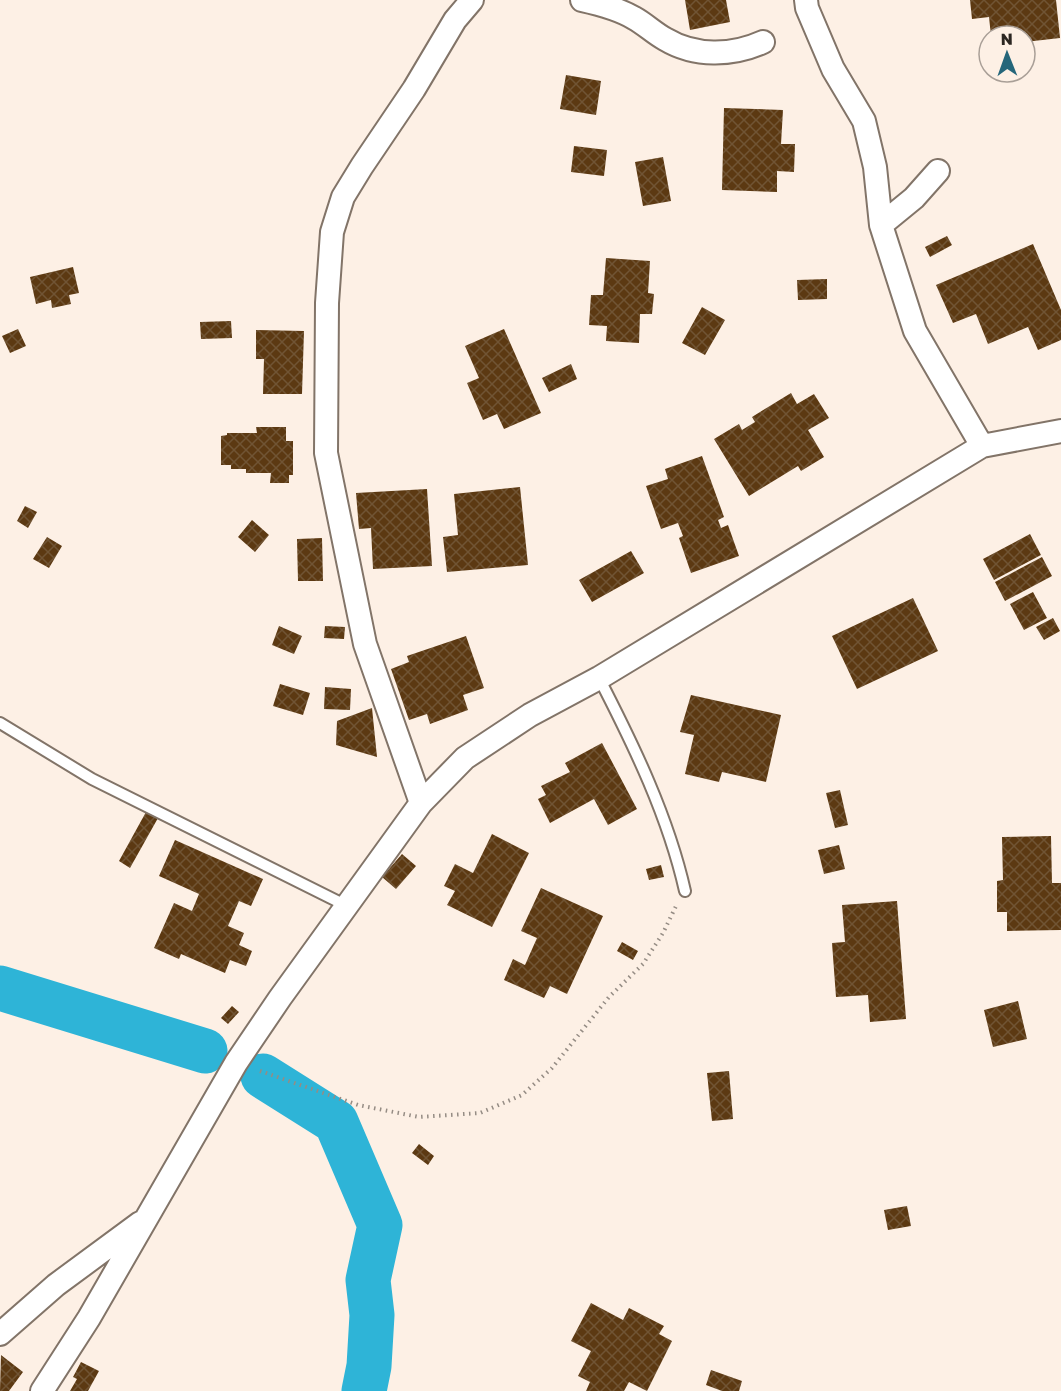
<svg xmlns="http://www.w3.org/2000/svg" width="1061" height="1391" font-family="'Golos Text',sans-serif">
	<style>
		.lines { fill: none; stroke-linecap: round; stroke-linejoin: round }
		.river { stroke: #2eb4d7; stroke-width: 45 }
		.building { fill: url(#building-cross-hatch) }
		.lane-casing { stroke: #827468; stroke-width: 14 }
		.street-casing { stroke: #827468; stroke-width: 26 }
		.path { stroke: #958c84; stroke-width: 4; stroke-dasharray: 1.5 4.5; stroke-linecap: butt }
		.lane { stroke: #fff; stroke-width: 10 }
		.street { stroke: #fff; stroke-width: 22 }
	</style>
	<defs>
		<pattern id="building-cross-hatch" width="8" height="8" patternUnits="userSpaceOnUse" patternTransform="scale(1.5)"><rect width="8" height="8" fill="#5c3912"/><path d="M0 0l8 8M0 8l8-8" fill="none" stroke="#705434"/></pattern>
	</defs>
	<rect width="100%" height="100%" fill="#fdf0e5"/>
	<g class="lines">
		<path class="river" d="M 0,988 L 205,1051
			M 263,1076 L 336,1122 L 380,1225 L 368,1280 L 372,1315 L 369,1366 L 364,1391"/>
	</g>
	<path class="building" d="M 685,0 L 726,0 L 730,22 L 690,30 Z
		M 970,0 L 1056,0 L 1060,38 L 1025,42 L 1025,36 L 991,36 L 989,17 L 972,19 Z
		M 566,75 L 601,81 L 596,115 L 560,109 Z
		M 724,108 L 783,110 L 781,144 L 795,144 L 794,172 L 777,171 L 777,192 L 722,190 Z
		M 574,146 L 607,150 L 604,176 L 571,172 Z
		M 663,157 L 671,201 L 643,206 L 635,162 Z
		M 947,236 L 952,245 L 930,257 L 925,247 Z
		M 1033,244 L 1061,310 L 1061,340 L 1038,350 L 1028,327 L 988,344 L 976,314 L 953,323 L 936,285 Z
		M 606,258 L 650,261 L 648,293 L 654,294 L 652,314 L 640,314 L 639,343 L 606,341 L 607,326 L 589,325 L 591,295 L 603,295 Z
		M 73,267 L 79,293 L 69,295 L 71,304 L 52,308 L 51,300 L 36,304 L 30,277 Z
		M 827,279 L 827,299 L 798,300 L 797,280 Z
		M 702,307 L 725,320 L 705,355 L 682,343 Z
		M 231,321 L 232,338 L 201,339 L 200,322 Z
		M 18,329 L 26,346 L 10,353 L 2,336 Z
		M 504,329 L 541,413 L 504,429 L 497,414 L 483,420 L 467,383 L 479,378 L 465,346 Z
		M 256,330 L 304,331 L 302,394 L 263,394 L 264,359 L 256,359 Z
		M 571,364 L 577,379 L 549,392 L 542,378 Z
		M 791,393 L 797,404 L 814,394 L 829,418 L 808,430 L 824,457 L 801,471 L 798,466 L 749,496 L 714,439 L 739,424 L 742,430 L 755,422 L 752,417 Z
		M 256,427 L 286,427 L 286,441 L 293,441 L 293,475 L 289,475 L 289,483 L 270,483 L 271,473 L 246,473 L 246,469 L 231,469 L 231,465 L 221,465 L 221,436 L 227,435 L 227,433 L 257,433 Z
		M 702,456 L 724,517 L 718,520 L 721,528 L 728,525 L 739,556 L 691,573 L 679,538 L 683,536 L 678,523 L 661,529 L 646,486 L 668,479 L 665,469 Z
		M 520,487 L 528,565 L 447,572 L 443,537 L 458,535 L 454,494 Z
		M 427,489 L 432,566 L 373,569 L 371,528 L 359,529 L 356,493 Z
		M 25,506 L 37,512 L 28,528 L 17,521 Z
		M 252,520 L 269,535 L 255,552 L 238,537 Z
		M 1030,534 L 1041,555 L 994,580 L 983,559 Z
		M 47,537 L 62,546 L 49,568 L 33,559 Z
		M 322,538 L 323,581 L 298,581 L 297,539 Z
		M 631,551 L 644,573 L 592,602 L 579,580 Z
		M 1042,557 L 1052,576 L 1005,601 L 995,582 Z
		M 1033,592 L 1047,618 L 1024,630 L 1010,604 Z
		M 913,598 L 938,651 L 857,689 L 832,636 Z
		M 1053,618 L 1060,631 L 1044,640 L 1036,627 Z
		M 279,626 L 302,636 L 294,654 L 272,645 Z
		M 325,626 L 345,627 L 344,639 L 324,638 Z
		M 466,636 L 484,688 L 463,695 L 468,710 L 430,724 L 427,714 L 409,720 L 391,669 L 409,662 L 407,656 Z
		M 280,684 L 310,693 L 303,715 L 273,706 Z
		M 325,687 L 351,689 L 350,710 L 324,709 Z
		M 691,695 L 781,715 L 766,782 L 722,772 L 719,782 L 685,774 L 694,735 L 680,732 Z
		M 372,708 L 377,757 L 336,745 L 337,721 Z
		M 602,743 L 637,809 L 608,825 L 594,799 L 550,823 L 538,799 L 546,795 L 541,786 L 570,772 L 565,763 Z
		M 840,790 L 848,825 L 835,828 L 826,793 Z
		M 146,812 L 158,818 L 130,868 L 119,861 Z
		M 492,834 L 529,853 L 492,927 L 447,905 L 455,891 L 444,886 L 455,864 L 473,873 Z
		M 1051,836 L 1052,883 L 1061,883 L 1061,930 L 1007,931 L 1007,912 L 997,912 L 997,881 L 1003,880 L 1002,837 Z
		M 175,840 L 263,879 L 251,906 L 239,901 L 228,926 L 244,933 L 239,945 L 252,951 L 246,966 L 230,960 L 225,973 L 181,954 L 179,959 L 154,948 L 174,903 L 192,911 L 199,894 L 159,876 Z
		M 839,845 L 845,869 L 824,874 L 818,850 Z
		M 402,854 L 416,866 L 396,889 L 382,877 Z
		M 661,865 L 664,877 L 649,880 L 646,869 Z
		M 541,888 L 603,916 L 567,994 L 550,986 L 544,998 L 504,980 L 513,959 L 525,965 L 537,938 L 521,931 Z
		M 897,901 L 906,1019 L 870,1022 L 868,995 L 836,997 L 832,943 L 845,942 L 842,905 Z
		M 622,942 L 638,951 L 633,960 L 617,951 Z
		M 1018,1001 L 1027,1039 L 993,1047 L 984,1010 Z
		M 232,1006 L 239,1012 L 228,1024 L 221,1018 Z
		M 729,1071 L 733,1119 L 712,1121 L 707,1073 Z
		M 419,1144 L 434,1156 L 428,1165 L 412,1153 Z
		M 907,1206 L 911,1226 L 888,1230 L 884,1210 Z
		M 591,1303 L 623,1320 L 629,1308 L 664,1326 L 659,1334 L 672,1341 L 647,1391 L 629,1382 L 624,1391 L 586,1391 L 590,1382 L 578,1376 L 591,1351 L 571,1341 Z
		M 1,1355 L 23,1372 L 9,1391 L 0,1391 Z
		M 81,1362 L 99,1371 L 88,1391 L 70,1391 L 77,1379 L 73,1377 Z
		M 711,1370 L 742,1381 L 739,1391 L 722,1391 L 706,1385 Z"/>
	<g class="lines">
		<g class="lane-casing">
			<path id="lane" d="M 599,678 C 634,746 668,816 685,891
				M 0,723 L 92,779 L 347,906"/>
		</g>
		<g class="street-casing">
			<path id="street" d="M 582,0 C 600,4 619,9 634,18 C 645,24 654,33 665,39 C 695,57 732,56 763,42
				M 806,0 L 807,8 L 833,69 L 864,121 L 875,167 L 881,225 L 915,331 L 982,446
				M 881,225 L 914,198 L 938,171
				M 421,803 L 365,644 L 326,453 L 327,303 L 332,232 L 343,197 L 362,166 L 414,89 L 455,20 L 472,0
				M 0,1334 L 56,1285 L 140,1223
				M 42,1391 L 89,1318 L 236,1063 L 280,998 L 421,803 L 465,758 L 530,715 L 599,678 L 982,446 L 1061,431"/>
		</g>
		<path class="path" d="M 260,1071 L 358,1105 L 419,1117 L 480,1113 L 522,1095 L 552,1068 L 609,997 L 643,964 L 663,933 L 677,904"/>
		<use href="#lane" class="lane"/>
		<use href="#street" class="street"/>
	</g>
	<g transform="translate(1007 54) rotate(359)"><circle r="28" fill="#fdf0e5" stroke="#a99f97" stroke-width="1.5"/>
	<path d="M0-4.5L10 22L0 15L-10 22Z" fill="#25667a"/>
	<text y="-9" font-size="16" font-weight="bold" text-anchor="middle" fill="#2b2621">N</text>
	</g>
</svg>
